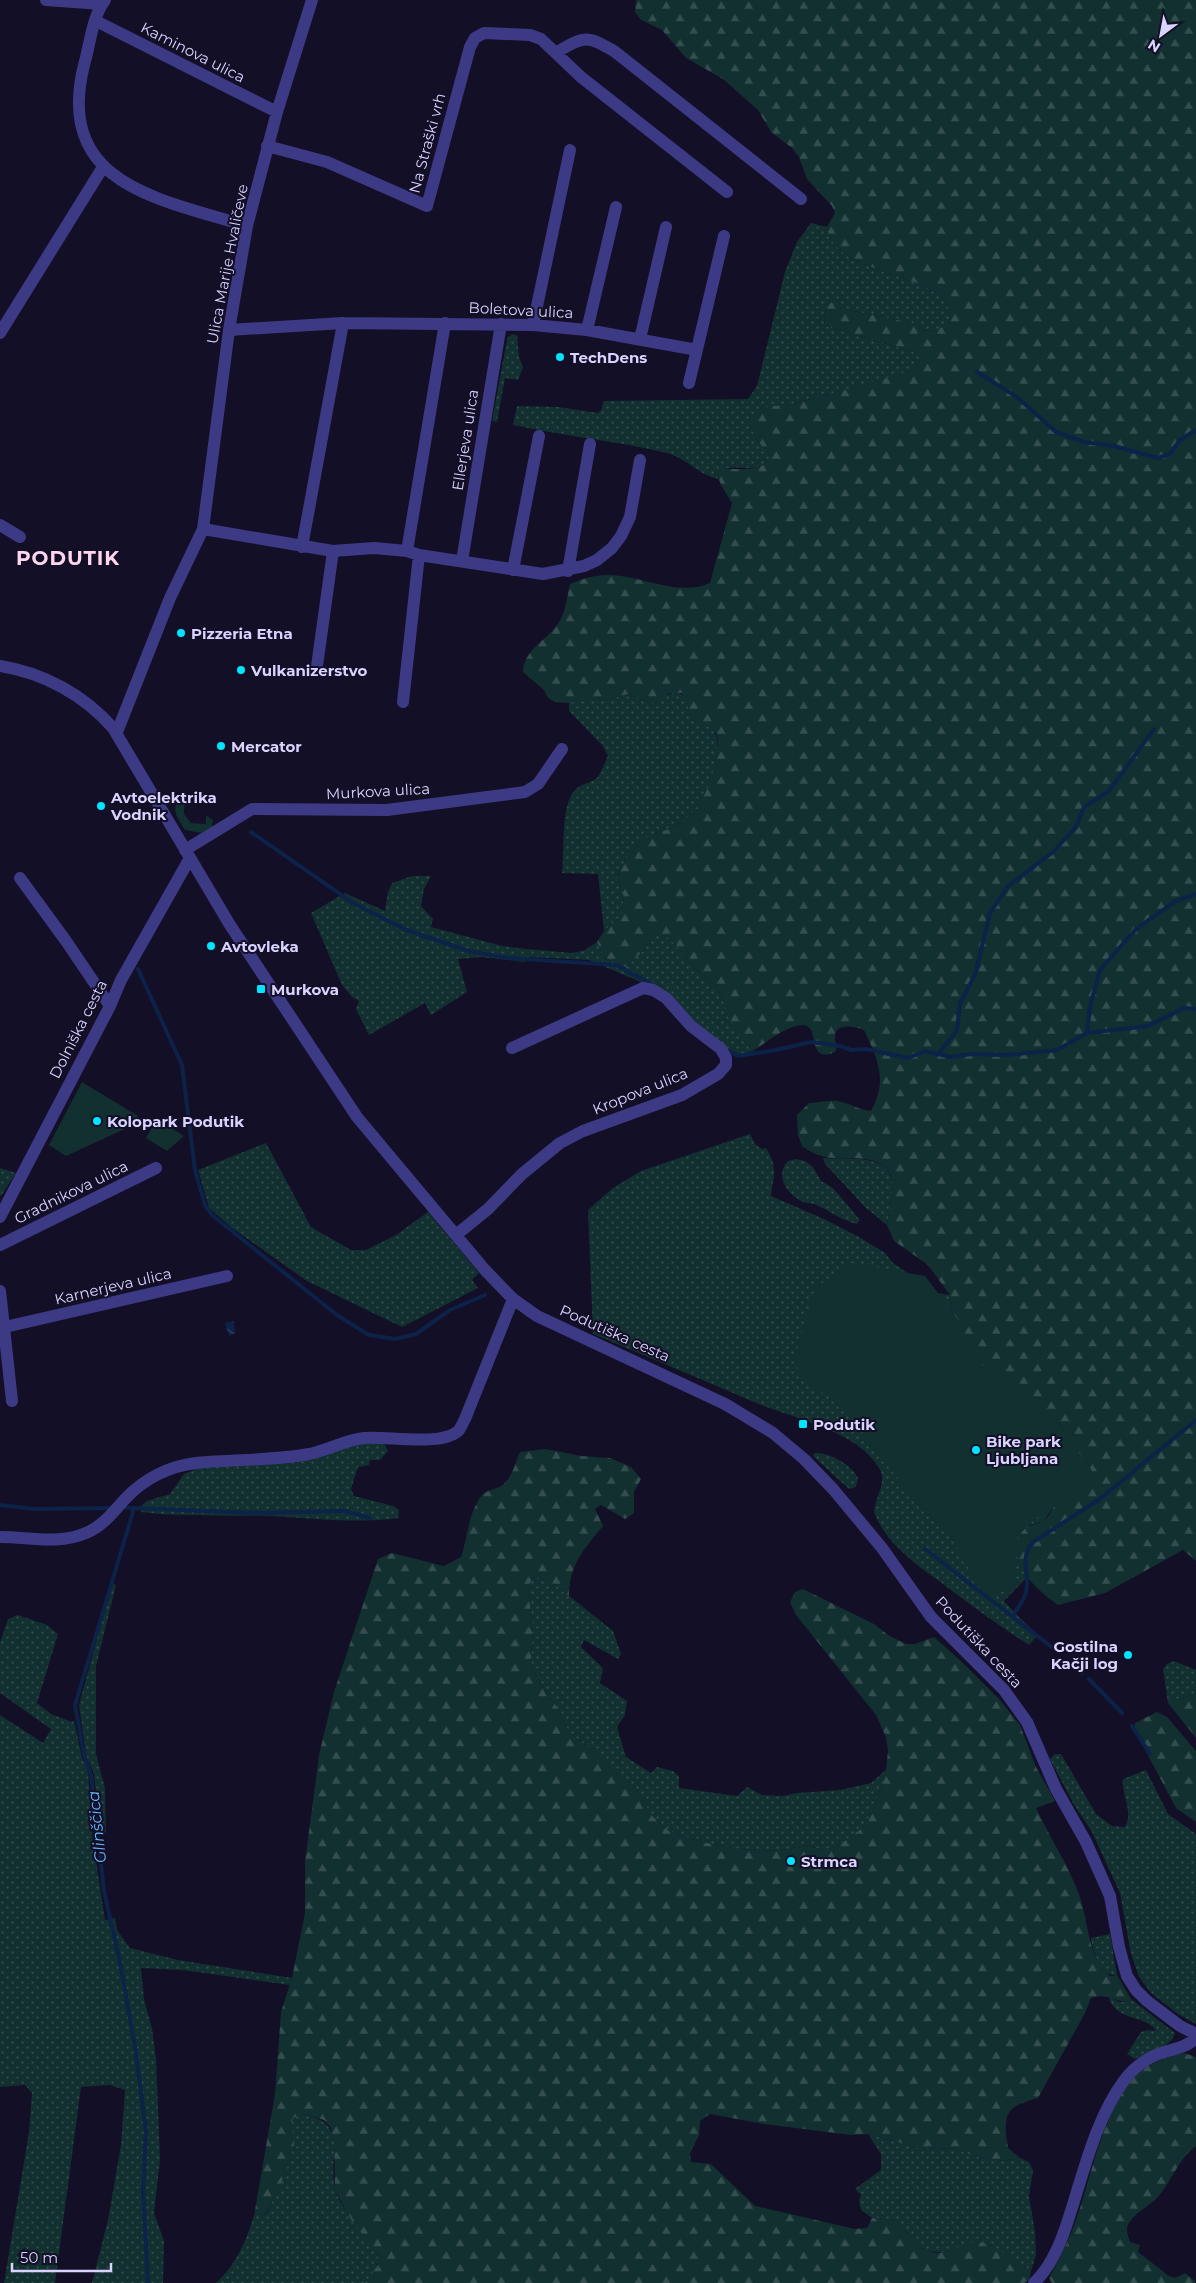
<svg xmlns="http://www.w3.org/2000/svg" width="1196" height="2283" font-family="Montserrat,sans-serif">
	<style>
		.grass { fill: url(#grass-dots) }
		.forest { fill: url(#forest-firs) }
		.park { fill: #12302f }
		.water { fill: url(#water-waves) }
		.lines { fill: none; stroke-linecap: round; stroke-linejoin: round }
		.stream { stroke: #0c2248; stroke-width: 4 }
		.minor { stroke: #3d3a85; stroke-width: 12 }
		.poi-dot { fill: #00e5ff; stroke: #130f26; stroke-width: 2 }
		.labels { text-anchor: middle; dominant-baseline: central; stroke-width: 4; stroke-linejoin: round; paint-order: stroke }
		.street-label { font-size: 15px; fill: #d9d4ff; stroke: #130f26 }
		.poi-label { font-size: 15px; font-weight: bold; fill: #d9d4ff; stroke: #130f26; text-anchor: start }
		.water-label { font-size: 16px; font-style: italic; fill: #62b6ff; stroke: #130f26 }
		.district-label { font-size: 20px; font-weight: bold; letter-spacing: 1px; fill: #ffd6f0; stroke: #130f26 }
	</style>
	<defs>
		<pattern id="grass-dots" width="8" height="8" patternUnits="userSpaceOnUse" patternTransform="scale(1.25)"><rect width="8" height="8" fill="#12302f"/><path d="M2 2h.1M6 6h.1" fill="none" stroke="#344d4e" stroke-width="1.8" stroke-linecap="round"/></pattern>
		<pattern id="forest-firs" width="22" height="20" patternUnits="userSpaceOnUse" patternTransform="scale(1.25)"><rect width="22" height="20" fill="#12302f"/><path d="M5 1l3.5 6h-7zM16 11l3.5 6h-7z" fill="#344d4e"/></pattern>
		<pattern id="water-waves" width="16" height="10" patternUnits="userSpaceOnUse" patternTransform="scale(1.25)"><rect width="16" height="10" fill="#0c2248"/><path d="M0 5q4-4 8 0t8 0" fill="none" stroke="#2f4163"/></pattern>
	</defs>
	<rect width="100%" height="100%" fill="#130f26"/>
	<path class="grass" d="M 811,223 L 827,227 C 833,276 939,272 949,309 C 950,314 950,320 950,325 L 933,331 L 922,330 L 912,323 L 849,310 L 835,299 C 825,307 823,313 825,326 L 917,353 L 923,363 L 907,373 L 793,404 L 751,427 L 757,440 L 770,455 C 765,475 742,465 728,468 C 725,469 721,472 717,474 L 718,479 C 699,475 686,458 667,453 C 616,441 564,436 513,425 L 517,406 L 559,407 L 598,413 L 601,410 L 604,401 L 748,399 L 757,386 L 785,272 L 797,242 Z
		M 512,334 L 517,335 L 519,357 L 523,367 L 518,380 L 505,378 L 497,422 L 492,421 L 506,345 L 508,337 Z
		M 676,691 L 686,697 C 689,704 687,712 693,718 C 699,725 713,724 716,736 C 719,744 716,754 715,763 C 712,789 696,816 672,828 C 667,831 660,831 654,834 C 636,842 624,860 617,877 L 624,896 L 622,915 L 604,931 L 598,874 L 562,873 C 565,851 560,806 575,790 C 580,784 592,783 598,777 C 602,771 605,762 608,756 L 603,746 L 569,711 L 569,702 L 612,698 L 628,694 L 652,703 Z
		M 412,876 L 431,876 L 424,889 L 421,906 L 433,919 L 431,927 L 502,946 L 526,949 L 572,953 L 585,950 L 597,942 L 605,959 L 626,967 L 642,952 L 652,935 L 665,935 L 675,944 L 692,965 L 717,988 L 724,1003 L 726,1013 L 753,1051 L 741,1055 L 724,1047 L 643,983 L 589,960 L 531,957 L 525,962 L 482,957 L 458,959 L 467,992 L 431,1015 L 425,1003 L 369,1035 L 356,1009 L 359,1001 L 352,997 L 342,985 L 311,913 L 345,893 L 385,911 L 388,892 L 392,883 Z
		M 750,1134 L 755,1144 L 762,1149 L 766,1148 C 779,1169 773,1175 771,1196 L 824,1219 L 859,1237 L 885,1253 L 893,1263 L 937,1293 L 950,1295 L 952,1314 L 1045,1418 L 1060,1424 L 1063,1428 L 1065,1438 L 1085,1485 L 1078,1494 L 1057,1501 L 1044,1521 L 1030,1525 L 1020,1565 L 1027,1577 L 1004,1601 L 1015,1613 L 1038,1635 L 1029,1645 C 1002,1628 976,1609 951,1590 C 921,1567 888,1548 874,1512 C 875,1496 888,1483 879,1468 C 857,1430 791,1418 754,1402 C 700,1379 647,1356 593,1334 L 588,1210 L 613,1188 L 641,1171 Z
		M 266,1143 L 311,1227 L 351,1250 L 366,1250 L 396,1235 L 428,1212 L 479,1273 L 472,1280 L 478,1288 L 402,1327 L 307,1281 L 232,1228 L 209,1208 L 198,1170 Z
		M 823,1158 C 845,1160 866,1155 886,1167 L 891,1177 L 893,1186 L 887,1225 L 866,1208 L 825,1164 Z
		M 796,1159 L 805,1161 L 813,1167 L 821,1181 L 833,1188 L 860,1220 L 857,1224 C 840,1220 829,1210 814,1204 C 810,1203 806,1203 803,1202 C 787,1194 774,1176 788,1161 Z
		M 0,1168 L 16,1173 L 1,1196 L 0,1195 Z
		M 379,1441 L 385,1445 L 388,1451 L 380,1460 L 370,1460 L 369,1465 L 358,1467 L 351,1489 L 354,1496 L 393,1506 L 399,1510 L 398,1518 C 355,1524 311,1518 268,1516 C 225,1515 183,1517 141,1512 L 140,1507 L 147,1501 L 170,1494 L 184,1474 L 199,1468 Z
		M 815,1453 C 829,1452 852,1465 858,1478 L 856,1487 L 849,1489 L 813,1456 Z
		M 539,1577 L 553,1583 L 613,1631 L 621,1654 L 618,1659 L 584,1640 L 581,1647 L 603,1668 L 600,1683 L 627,1701 L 625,1715 L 617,1727 L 626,1757 L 651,1773 L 657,1767 L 673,1771 L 679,1776 L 679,1788 L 737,1796 L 747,1787 L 762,1795 L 783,1796 L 797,1793 L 840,1790 L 871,1783 L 886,1770 L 874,1809 L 861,1829 L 836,1847 L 822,1850 L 806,1845 L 779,1851 L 738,1849 L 698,1841 L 669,1831 L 652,1816 L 635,1787 L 614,1772 L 597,1755 L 569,1732 L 557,1707 L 547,1694 L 531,1665 L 533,1626 L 528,1592 L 531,1581 Z
		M 112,1583 L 116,1585 L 96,1666 L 96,1754 L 105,1788 L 106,1833 L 100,1834 L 94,1774 L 86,1755 L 79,1705 Z
		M 18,1615 L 47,1625 L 58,1634 L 37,1703 L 51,1714 L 72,1722 L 74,1720 L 82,1758 L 88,1769 L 92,1834 L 105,1920 L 115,1918 L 117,1930 L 130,1948 L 178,1960 L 292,1978 L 290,1985 L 183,1970 L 141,1968 L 144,1999 L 152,2029 L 156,2058 L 160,2159 L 154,2213 L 164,2241 L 163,2283 L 92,2283 L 108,2220 L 121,2145 L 125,2090 L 110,2085 L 81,2087 L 55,2283 L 4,2283 L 29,2132 L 32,2093 L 25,2085 L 0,2087 L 0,1715 L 43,1743 L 51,1729 L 0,1693 L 0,1642 L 8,1619 Z
		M 1174,1661 L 1196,1670 L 1196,1693 L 1168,1703 L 1163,1669 L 1167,1664 Z
		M 1055,1754 L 1061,1754 L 1096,1814 L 1112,1826 L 1125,1827 C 1134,1810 1121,1796 1123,1779 L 1146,1770 L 1168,1814 L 1196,1834 L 1196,2024 L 1178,2014 L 1151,1993 L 1139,1977 L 1131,1954 L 1120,1893 L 1092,1832 L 1073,1803 L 1050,1759 Z
		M 1110,1934 L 1117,1975 C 1100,1977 1093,1952 1091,1938 Z
		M 1109,1997 L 1120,2002 L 1127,2002 L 1131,1999 L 1175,2033 C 1171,2049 1148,2052 1135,2059 L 1127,2054 L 1141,2032 L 1148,2030 L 1156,2031 C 1147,2015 1114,2021 1109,1997 Z
		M 305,2114 C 351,2127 327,2154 335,2189 C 341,2212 375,2240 378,2257 C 380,2267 371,2275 365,2283 L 216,2283 C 236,2265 246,2241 254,2216 L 263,2216 L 268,2211 L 288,2165 L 290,2124 L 293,2118 Z
		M 868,2134 L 919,2148 L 959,2149 L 973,2156 L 1004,2161 L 1020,2158 L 1029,2162 L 1033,2170 L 1029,2196 L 1035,2232 L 1036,2255 L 1031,2271 L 991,2245 L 977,2242 L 947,2253 L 927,2251 L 913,2243 L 905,2230 L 893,2220 L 872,2218 L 861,2210 L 859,2201 L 861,2195 L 855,2189 L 881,2170 L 881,2154 Z"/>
	<path class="forest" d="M 636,0 L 1196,0 L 1196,1561 L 1183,1550 L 1105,1593 L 1058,1605 C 1038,1591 1002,1560 1022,1532 C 1028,1524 1039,1525 1046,1519 C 1051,1514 1053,1504 1059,1501 C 1071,1494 1076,1497 1085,1485 L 1065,1438 L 1063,1428 L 1060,1424 L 1045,1418 L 980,1373 L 952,1314 L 950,1295 L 928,1265 L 894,1241 L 887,1225 L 893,1186 L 891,1176 L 886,1167 C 857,1148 834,1170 802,1146 L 798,1135 L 797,1115 L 809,1103 C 818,1103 828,1100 837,1101 C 850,1103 859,1110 871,1111 C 888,1081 878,1059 864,1030 C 849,1024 828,1024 837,1046 L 835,1052 C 805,1065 822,1025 802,1025 C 785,1026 766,1043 753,1051 L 725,1013 L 724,1003 L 717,988 L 692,965 L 675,944 L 665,935 L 652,935 L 642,952 L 626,967 L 605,959 L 597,942 L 604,931 L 622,915 L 624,897 L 617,877 C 624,860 636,842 653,834 C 659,831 666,831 672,828 C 697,816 712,787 715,760 C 716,752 720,741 716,734 C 710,724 697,725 691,717 C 686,709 690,700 682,693 L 670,693 L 661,700 L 652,703 L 628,694 L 612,698 L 567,703 L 555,702 L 548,698 L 544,690 L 523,672 C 523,650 548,640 559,622 C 566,611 567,597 570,584 C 582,579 591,576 604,575 C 637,573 678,598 710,583 L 732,503 L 721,485 L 717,474 L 721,469 C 736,467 765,475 770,455 C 762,446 745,429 752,416 C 758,406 778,406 788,405 C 810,400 832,393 854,387 C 878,380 902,376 922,363 L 917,353 L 825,326 C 823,313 825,307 835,299 L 849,310 L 912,323 L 922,330 L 933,331 L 950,324 C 950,320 950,314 949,309 C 939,272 833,276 827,227 L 835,213 L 832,206 L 807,179 L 799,157 L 792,148 L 771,132 L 758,110 L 723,79 L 686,58 L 662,30 L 641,20 L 635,12 Z
		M 546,1449 L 581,1456 L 610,1458 L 631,1467 L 641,1479 L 634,1492 L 634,1513 L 625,1519 L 601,1505 L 595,1509 L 603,1526 C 584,1549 569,1565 569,1596 L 553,1583 L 539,1577 L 531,1581 L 528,1592 L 533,1626 L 531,1665 L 547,1694 L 557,1707 L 569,1732 L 597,1755 L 614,1772 L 635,1787 L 652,1816 L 669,1831 L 698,1841 L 738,1849 L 779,1851 L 806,1845 L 821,1850 L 836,1847 L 861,1829 L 874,1809 L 886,1770 L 888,1751 L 886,1737 L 876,1715 L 796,1615 L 790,1602 L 795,1592 L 803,1589 L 874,1624 L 888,1635 L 906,1644 L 915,1644 L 934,1637 L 962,1662 L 1000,1700 L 1020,1725 L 1036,1767 L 1055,1801 L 1036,1808 C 1050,1838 1068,1864 1079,1895 C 1089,1920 1087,1960 1111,1976 L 1117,1975 L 1131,1999 L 1127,2002 C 1114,2001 1105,1993 1091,1998 L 1085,2013 L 1038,2098 C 1004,2107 1003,2114 1008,2148 L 1020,2158 L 1004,2161 L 973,2156 L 959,2149 L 919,2148 L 868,2134 L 851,2135 L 764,2124 L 710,2114 L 700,2121 L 699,2135 L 690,2154 L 691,2162 L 711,2164 L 755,2206 L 855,2229 L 867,2228 L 872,2218 C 878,2219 886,2218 892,2220 C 905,2225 910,2243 926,2250 C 947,2260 959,2241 977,2242 C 998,2243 1014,2262 1031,2271 L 1029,2280 L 1024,2283 L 365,2283 L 378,2265 L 378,2255 L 352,2221 L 335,2190 L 334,2142 L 331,2128 L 324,2120 L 305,2114 L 293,2118 C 289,2127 295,2135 294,2144 C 292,2159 273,2207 263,2216 L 254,2216 L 275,2094 L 281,2012 L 292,1978 L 305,1913 L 305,1862 L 319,1755 L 334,1692 L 378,1559 L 392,1553 L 444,1566 L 461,1557 C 468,1537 468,1512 483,1494 C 488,1490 496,1489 501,1486 C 512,1479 515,1463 520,1452 Z
		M 1196,1693 L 1196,1738 L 1168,1703 Z
		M 1157,1712 L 1167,1717 L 1196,1751 L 1196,1822 L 1176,1808 L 1135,1731 L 1135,1723 Z
		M 1184,2053 L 1196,2057 L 1196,2146 C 1179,2159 1173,2177 1161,2193 C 1153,2205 1137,2210 1129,2223 C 1125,2230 1128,2235 1130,2242 L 1140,2245 L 1138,2252 L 1169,2276 L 1175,2278 L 1185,2273 L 1195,2281 L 1195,2283 L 1052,2283 L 1049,2278 C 1062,2255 1072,2233 1080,2208 C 1093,2168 1106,2105 1136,2075 C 1150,2062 1166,2057 1184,2053 Z"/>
	<path class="park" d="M 185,791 L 184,814 L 191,823 L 206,824 L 206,815 L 213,820 L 212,827 L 201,833 L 185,830 C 174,813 170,808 185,791 Z
		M 82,1082 L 138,1116 L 129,1127 L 66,1156 L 49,1145 Z
		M 157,1119 L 184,1136 L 167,1151 L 146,1138 Z
		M 853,1263 L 925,1276 L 960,1322 L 979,1362 L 1061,1428 L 1092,1471 L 1087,1488 C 1070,1499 1024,1521 1017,1539 C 1012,1553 1016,1571 1017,1586 L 985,1598 L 951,1537 L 909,1493 L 859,1428 L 830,1398 L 803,1379 L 794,1361 L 815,1288 Z"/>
	<path class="water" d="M 234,1321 L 235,1333 L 229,1336 L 225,1323 Z"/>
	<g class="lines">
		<path class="stream" d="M 977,372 L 1017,397 L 1056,432 L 1084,442 L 1114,446 L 1158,458 L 1170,454 L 1180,440 L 1196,430
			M 251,832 L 353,903 L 404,929 L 468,951 L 508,958 L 616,965 L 653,985
			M 138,969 L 182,1065 L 195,1170 L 205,1205 L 212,1215 L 337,1315 L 369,1335 L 395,1339 L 416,1334 L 450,1310 L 485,1295
			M 1087,1033 L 1090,1007 L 1100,970 L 1136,929 L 1176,901 L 1196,894
			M 725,1049 L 738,1056 L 776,1050 L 811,1042 L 840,1046 L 851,1050 L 866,1049 L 908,1058 L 925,1051 L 951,1057 L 970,1054 L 1006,1055 L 1057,1050 L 1087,1033 L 1148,1026 L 1184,1008 L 1196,1009
			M 939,1053 L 957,1030 L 960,1003 L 975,975 L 990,913 L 1008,886 L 1053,852 L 1076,827 L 1084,807 L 1109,791 L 1154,729
			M 0,1505 L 34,1509 L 113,1508
			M 122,1507 L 132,1508 L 133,1512 L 75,1705 L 84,1755 L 91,1775 L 104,1891 L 120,1962 L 135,2047 L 146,2132 L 143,2190 L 148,2283
			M 132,1508 L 255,1513 L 344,1511 L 370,1518
			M 925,1549 L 1053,1648
			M 1012,1616 C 1018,1608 1024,1601 1026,1592 C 1031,1573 1018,1560 1033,1542 L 1100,1499 L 1196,1420
			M 1071,1663 L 1082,1673
			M 1089,1679 L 1122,1713
			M 1132,1726 L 1150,1754"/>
		<path class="minor" d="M 46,0 L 102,4
			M 105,0 C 92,17 90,45 84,65 C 54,185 160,199 247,226
			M 96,21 L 277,112
			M 557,52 C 585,36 586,35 614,51 L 801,199
			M 267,146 L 327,162 L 427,206 L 470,47 L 475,38 L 484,33 L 530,35 L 541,39 L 581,77 L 727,192
			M 533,325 L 570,150
			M 229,330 L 343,323 L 533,325 L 587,330 L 697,350
			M 587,330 L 616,207
			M 0,333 L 103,167
			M 640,339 L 666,227
			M 689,383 L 724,236
			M 0,525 L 20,537
			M 203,529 L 333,551 L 374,548 L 407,551 L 419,555 L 543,574 L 584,566 L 597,560 L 612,548 L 621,536 L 630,517 L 640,460
			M 302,547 L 343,323
			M 407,551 L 445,323
			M 462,561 L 501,324
			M 513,570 L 539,436
			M 568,571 L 590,444
			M 0,666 C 44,673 84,695 113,728 L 230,925 L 357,1117 L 485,1270 L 513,1299 L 537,1316 L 725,1404 L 773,1433 L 804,1459 L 833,1489 L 882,1548 L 931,1617 L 1004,1690 L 1027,1722 L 1056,1789 L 1086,1842 L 1110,1896 L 1119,1947 L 1127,1976 L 1136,1990 L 1147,2001 L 1180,2026 L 1196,2034
			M 317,666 L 333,551
			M 403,702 L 419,555
			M 117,732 L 170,598 L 203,529 L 229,330 L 247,226 L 277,112 L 312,0
			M 185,850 L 252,809 L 387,810 L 525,792 L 538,784 L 562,749
			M 20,878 L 66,941 L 110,1006
			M 0,1217 L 110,1006 L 121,980 L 190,858
			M 456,1235 L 488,1209 L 522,1174 L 560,1143 L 583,1131 L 682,1095 L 718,1074 L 726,1065 L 726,1058 L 721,1049 L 691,1026 L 666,998 L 653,990 L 643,988 L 512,1048
			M 0,1245 L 156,1168
			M 0,1291 L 12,1401
			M 5,1327 L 227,1276
			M 0,1537 C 29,1537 58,1545 86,1533 C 103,1526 114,1511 126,1498 C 144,1479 169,1466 196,1463 C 234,1459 271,1461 309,1454 C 328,1450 345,1440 364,1438 C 387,1436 439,1446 457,1432 C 461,1429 463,1422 465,1419 L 513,1299
			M 1034,2283 C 1057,2261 1066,2227 1075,2198 C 1087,2159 1099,2115 1123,2082 C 1131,2070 1145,2059 1158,2054 C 1172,2049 1186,2048 1196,2038"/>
	</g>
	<g class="poi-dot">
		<circle cx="560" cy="357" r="5"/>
		<circle cx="181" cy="633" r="5"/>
		<circle cx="241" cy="670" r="5"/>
		<circle cx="221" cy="746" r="5"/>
		<circle cx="101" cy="806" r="5"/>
		<circle cx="211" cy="946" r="5"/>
		<rect x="256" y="984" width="10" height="10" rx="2.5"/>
		<circle cx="97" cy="1121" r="5"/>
		<rect x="798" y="1419" width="10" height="10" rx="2.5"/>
		<circle cx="976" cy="1450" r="5"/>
		<circle cx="1128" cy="1655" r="5"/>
		<circle cx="791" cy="1861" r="5"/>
	</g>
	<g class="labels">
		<g class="street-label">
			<text transform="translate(193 52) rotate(27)">Kaminova ulica</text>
			<text transform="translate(427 143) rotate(-75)">Na Straški vrh</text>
			<text transform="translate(227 264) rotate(-79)">Ulica Marije Hvaličeve</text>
			<text transform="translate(521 310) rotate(3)">Boletova ulica</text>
			<text transform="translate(465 440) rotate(-81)">Ellerjeva ulica</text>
			<text transform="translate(378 791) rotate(-3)">Murkova ulica</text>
			<text transform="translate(78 1029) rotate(-63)">Dolniška cesta</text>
			<text transform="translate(640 1091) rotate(-22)">Kropova ulica</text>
			<text transform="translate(71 1192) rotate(-26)">Gradnikova ulica</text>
			<text transform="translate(113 1286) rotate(-13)">Karnerjeva ulica</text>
			<text transform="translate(615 1333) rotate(24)">Podutiška cesta</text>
			<text transform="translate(979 1642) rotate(47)">Podutiška cesta</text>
		</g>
		<g class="poi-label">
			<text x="570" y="357">TechDens</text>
			<text x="191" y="633">Pizzeria Etna</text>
			<text x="251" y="670">Vulkanizerstvo</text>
			<text x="231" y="746">Mercator</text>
			<text x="111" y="797">Avtoelektrika<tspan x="111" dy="17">Vodnik</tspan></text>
			<text x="221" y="946">Avtovleka</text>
			<text x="271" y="989">Murkova</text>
			<text x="107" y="1121">Kolopark Podutik</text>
			<text x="813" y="1424">Podutik</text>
			<text x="986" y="1441">Bike park<tspan x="986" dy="17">Ljubljana</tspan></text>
			<text x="1118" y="1646" text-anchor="end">Gostilna<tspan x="1118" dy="17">Kačji log</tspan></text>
			<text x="801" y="1861">Strmca</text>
		</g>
		<g class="water-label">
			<text transform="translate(97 1827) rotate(-96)">Glinščica</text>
		</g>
		<g class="district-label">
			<text x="68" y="558">PODUTIK</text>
		</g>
	</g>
	<g transform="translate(1161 35) rotate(212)" stroke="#130f26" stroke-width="4" paint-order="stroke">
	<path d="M0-4L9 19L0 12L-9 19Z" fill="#d9d4ff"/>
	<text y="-8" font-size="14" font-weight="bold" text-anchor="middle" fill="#d9d4ff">N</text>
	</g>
	<path d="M12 2263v8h99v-8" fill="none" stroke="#d9d4ff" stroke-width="2.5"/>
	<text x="20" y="2263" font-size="15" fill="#d9d4ff" stroke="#130f26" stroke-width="4" paint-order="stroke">50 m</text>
</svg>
